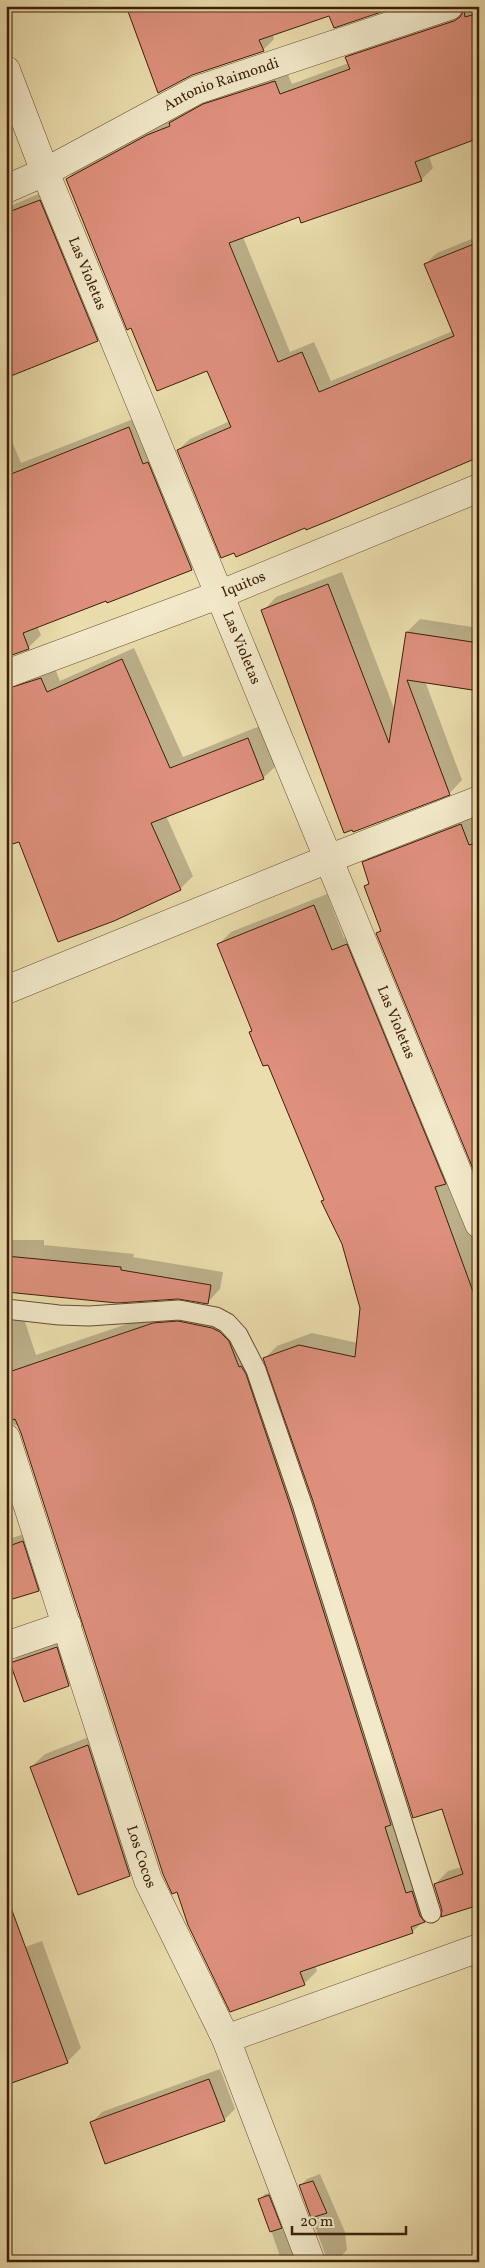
<svg xmlns="http://www.w3.org/2000/svg" width="485" height="2268" font-family="Vollkorn,serif">
	<style>
		.shadow { fill: #0003 }
		.building { fill: #de907d; stroke: #3c1f08 }
		.lines { fill: none; stroke-linecap: round; stroke-linejoin: round }
		.lane-casing { stroke: #684e31; stroke-width: 21 }
		.street-casing { stroke: #684e31; stroke-width: 29 }
		.lane { stroke: #f2e9ca; stroke-width: 19 }
		.street { stroke: #f2e9ca; stroke-width: 28 }
		.labels { text-anchor: middle; dominant-baseline: central; stroke-width: 4.5; stroke-linejoin: round; paint-order: stroke }
		.street-label { font-size: 15px; fill: #3c1f08; stroke: #f2e9ca }
	</style>
	<rect width="100%" height="100%" fill="#ebddad"/>
	<filter id="stains"><feTurbulence type="fractalNoise" baseFrequency=".004" numOctaves="4"/><feColorMatrix values="0 0 0 0 .2 0 0 0 0 .09 0 0 0 0 .02 0 0 0 .5 -.17"/></filter>
	<radialGradient id="worn" r=".72"><stop offset=".6" stop-color="#630" stop-opacity="0"/><stop offset="1" stop-color="#630" stop-opacity=".3"/></radialGradient>
	<path class="shadow" d="M 127,6 L 330,15 L 273,34 L 274,39 L 263,50 Z
		M 465,6 L 479,6 L 479,137 L 429,156 L 433,168 L 421,180 L 302,222 L 300,215 L 243,237 L 290,352 L 314,342 L 331,381 L 453,331 L 425,264 L 437,253 L 474,238 L 479,233 L 479,455 L 178,450 L 190,439 L 230,421 L 208,369 L 67,179 L 79,167 L 160,124 L 177,117 L 182,111 L 216,93 L 286,70 L 292,84 L 349,63 L 346,57 L 358,46 L 465,10 Z
		M 52,188 L 110,328 L 97,340 L 6,376 L 6,208 Z
		M 141,416 L 204,556 L 191,569 L 108,602 L 107,599 L 37,626 L 41,635 L 28,648 L 6,657 L 6,427 L 21,463 Z
		M 342,572 L 395,711 L 407,632 L 420,619 L 479,628 L 479,689 L 425,681 L 462,780 L 449,794 L 354,831 L 263,611 L 276,597 Z
		M 134,648 L 183,757 L 260,726 L 276,766 L 263,778 L 166,816 L 193,876 L 180,889 L 20,841 L 6,846 L 6,671 L 54,666 L 60,681 Z
		M 474,812 L 479,826 L 479,1179 L 377,933 L 381,929 L 365,886 L 370,881 L 364,863 L 376,850 Z
		M 327,894 L 344,938 L 359,932 L 479,1220 L 479,1904 L 443,1909 L 435,1884 L 448,1871 L 462,1867 L 442,1807 L 314,1500 L 264,1359 L 277,1346 L 312,1333 L 358,1343 L 362,1308 L 343,1244 L 268,1063 L 250,1032 L 253,1030 L 219,944 L 231,932 Z
		M 6,1240 L 44,1240 L 44,1245 L 134,1254 L 133,1257 L 223,1272 L 220,1289 L 207,1303 L 179,1298 L 9,1291 L 7,1294 L 12,1305 L 20,1307 L 36,1355 L 168,1310 L 233,1319 L 438,1908 L 412,1932 L 315,1965 L 317,1971 L 304,1984 L 178,1891 L 22,1433 L 18,1426 L 6,1422 Z
		M 33,1531 L 49,1579 L 38,1590 L 6,1600 L 6,1540 Z
		M 67,1637 L 79,1674 L 69,1685 L 11,1663 L 22,1653 Z
		M 102,1732 L 143,1861 L 130,1875 L 31,1767 L 45,1754 Z
		M 42,1941 L 81,2048 L 67,2062 L 6,1954 Z
		M 220,2069 L 235,2109 L 224,2120 L 92,2122 L 102,2112 Z
		M 320,2174 L 345,2232 L 347,2250 L 340,2257 L 327,2259 L 300,2186 L 307,2179 Z
		M 275,2191 L 300,2257 L 296,2262 L 282,2262 L 260,2199 L 265,2194 Z"/>
	<path class="building" d="M 126,6 L 399,6 L 334,28 L 329,16 L 259,40 L 264,51 L 192,75 L 158,93 Z
		M 464,10 L 465,17 L 479,13 L 479,138 L 415,162 L 422,181 L 301,223 L 299,217 L 229,243 L 278,362 L 302,352 L 319,392 L 454,336 L 424,264 L 479,242 L 479,457 L 338,517 L 306,530 L 305,528 L 236,557 L 234,553 L 221,558 L 177,450 L 231,427 L 207,371 L 157,391 L 131,328 L 127,330 L 66,179 L 147,135 L 170,126 L 169,123 L 203,104 L 275,81 L 280,94 L 350,69 L 345,57 L 454,21 L 460,17 Z
		M 40,200 L 98,341 L 6,378 L 6,213 Z
		M 129,427 L 143,464 L 148,462 L 192,570 L 107,603 L 106,601 L 23,633 L 29,649 L 6,657 L 6,476 Z
		M 328,584 L 389,743 L 406,632 L 479,643 L 479,691 L 407,680 L 450,795 L 353,832 L 352,830 L 344,833 L 261,610 Z
		M 122,659 L 170,768 L 248,738 L 264,779 L 151,823 L 181,890 L 114,921 L 58,942 L 19,842 L 6,846 L 6,689 L 41,678 L 47,692 Z
		M 461,824 L 469,845 L 479,842 L 479,1175 L 476,1176 L 376,933 L 381,931 L 364,886 L 369,884 L 362,862 Z
		M 314,905 L 332,950 L 347,944 L 446,1184 L 435,1187 L 479,1308 L 479,1905 L 441,1917 L 442,1910 L 434,1884 L 463,1874 L 442,1809 L 413,1818 L 313,1501 L 263,1358 L 299,1345 L 355,1357 L 360,1308 L 342,1244 L 321,1201 L 324,1200 L 268,1065 L 263,1066 L 249,1032 L 252,1031 L 217,944 Z
		M 6,1256 L 121,1267 L 121,1270 L 211,1285 L 208,1304 L 178,1299 L 117,1303 L 6,1292 Z
		M 178,1321 L 212,1328 L 220,1332 L 229,1341 L 239,1367 L 241,1366 L 246,1374 L 291,1508 L 391,1825 L 385,1827 L 406,1893 L 412,1891 L 420,1916 L 425,1922 L 411,1927 L 413,1933 L 300,1972 L 305,1985 L 230,2012 L 188,1925 L 177,1892 L 172,1894 L 163,1874 L 21,1433 L 15,1419 L 6,1422 L 6,1373 L 153,1323 Z
		M 23,1541 L 39,1591 L 6,1601 L 6,1547 Z
		M 57,1647 L 69,1686 L 24,1702 L 10,1663 Z
		M 88,1745 L 130,1876 L 78,1895 L 30,1767 Z
		M 6,1905 L 10,1905 L 68,2063 L 6,2085 Z
		M 209,2079 L 225,2121 L 105,2164 L 90,2122 Z
		M 313,2181 L 327,2213 L 311,2218 L 299,2185 Z
		M 269,2195 L 282,2228 L 270,2232 L 258,2199 Z"/>
	<g class="lines">
		<g class="lane-casing">
			<path id="lane" d="M 6,1309 L 59,1315 L 89,1316 L 179,1310 L 216,1317 L 227,1323 L 238,1335 L 256,1370 L 302,1504 L 431,1913"/>
		</g>
		<g class="street-casing">
			<g id="street">
				<path id="s1" d="M 6,70 L 45,172 L 479,1224"/>
				<path id="s2" d="M 6,189 L 45,172 L 197,90 L 449,6"/>
				<path id="s3" d="M 6,674 L 221,594 L 479,488"/>
				<path d="M 6,990 L 328,859 L 479,800"/>
				<path id="s4" d="M 6,1438 L 148,1880 L 226,2039 L 311,2262"/>
				<path d="M 6,1646 L 67,1625"/>
				<path d="M 226,2039 L 479,1948"/>
			</g>
		</g>
		<use href="#lane" class="lane"/>
		<use href="#street" class="street"/>
	</g>
	<g class="labels">
		<g class="street-label">
			<text stroke="none"><textPath href="#s2" startOffset="240">Antonio Raimondi</textPath></text>
			<text stroke="none"><textPath href="#s1" startOffset="219">Las Violetas</textPath></text>
			<text stroke="none"><textPath href="#s3" startOffset="254">Iquitos</textPath></text>
			<text stroke="none"><textPath href="#s1" startOffset="624">Las Violetas</textPath></text>
			<text stroke="none"><textPath href="#s1" startOffset="1029">Las Violetas</textPath></text>
			<text stroke="none"><textPath href="#s4" startOffset="440">Los Cocos</textPath></text>
		</g>
	</g>
	<rect width="485" height="2268" fill="none" stroke="#ebddad" stroke-width="25"/>
	<rect x="8" y="8" width="470" height="2253" fill="none" stroke="#3c1f08" stroke-width="2.5"/>
	<rect x="12" y="12" width="460" height="2243" fill="none" stroke="#3c1f08"/>
	<path d="M292 2226v8h114v-8" fill="none" stroke="#3c1f08" stroke-width="2.5"/>
	<text x="300" y="2226" font-size="15" fill="#3c1f08" stroke="#f2e9ca" stroke-width="4" paint-order="stroke">20 m</text>
	<rect width="100%" height="100%" filter="url(#stains)"/>
	<rect width="100%" height="100%" fill="url(#worn)"/>
</svg>
